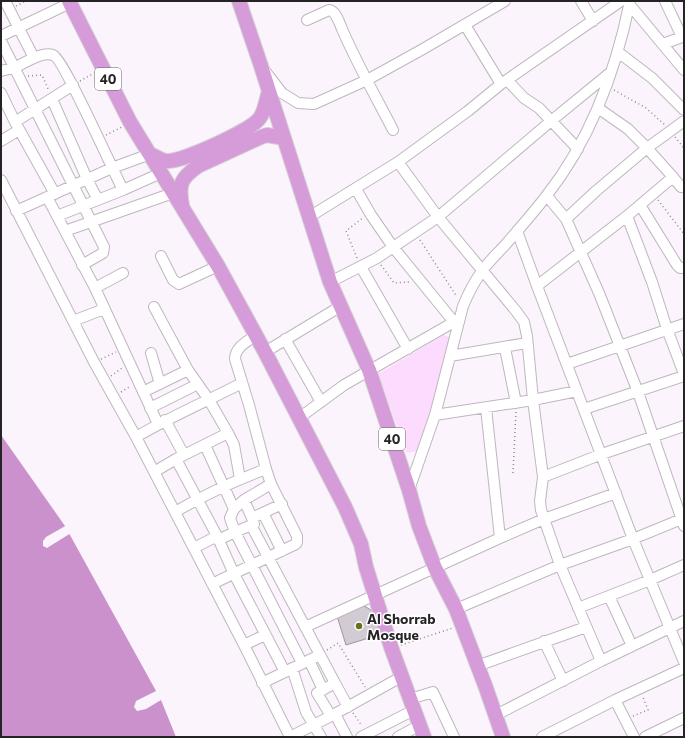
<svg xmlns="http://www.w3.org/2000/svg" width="685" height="738" font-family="Commissioner,sans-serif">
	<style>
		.green { fill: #fddbfe }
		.water { fill: #ca91cc }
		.pier { fill: #fcf4fc }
		.building { fill: #d3cbd3; stroke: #9d969d }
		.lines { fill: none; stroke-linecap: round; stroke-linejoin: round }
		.minor-casing { stroke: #beb7be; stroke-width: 12 }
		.highway-casing { stroke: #d3d3d3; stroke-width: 16 }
		.path { stroke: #8f8a8f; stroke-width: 1.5; stroke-dasharray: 1 3; stroke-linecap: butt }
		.minor { stroke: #fff; stroke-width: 10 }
		.highway { stroke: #d69bd9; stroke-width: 14 }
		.poi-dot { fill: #687119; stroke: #fff; stroke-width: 1.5 }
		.labels { text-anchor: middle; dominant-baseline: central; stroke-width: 3; stroke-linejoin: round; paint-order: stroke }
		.shield { fill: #fff; stroke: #666566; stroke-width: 1 }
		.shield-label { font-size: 13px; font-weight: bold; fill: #252325 }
		.poi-label { font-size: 14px; font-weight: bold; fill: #252325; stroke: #fff; text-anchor: start }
	</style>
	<rect width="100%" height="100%" fill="#fcf4fc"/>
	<path class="green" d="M 444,335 L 453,338 L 423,450 L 407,453 L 378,374 Z"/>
	<path class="water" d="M 1,435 L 65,526 L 161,700 L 176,737 L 1,737 Z"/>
	<path class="pier" d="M 67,525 L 71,533 L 47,548 L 43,546 L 43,541 L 46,537 Z
		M 158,690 L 163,699 L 161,700 L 146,709 L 137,711 L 134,707 L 136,701 Z"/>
	<path class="building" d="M 362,606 L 366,607 L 374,612 L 378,623 L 377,628 L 372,637 L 346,645 L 337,616 Z"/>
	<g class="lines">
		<g class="minor-casing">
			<path id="minor" d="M 5,1 L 34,58
				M 581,1 L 593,21
				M 665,1 L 682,37 L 684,37
				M 629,4 L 684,70
				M 307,20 L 329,10 C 336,11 339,22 342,29 C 357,64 376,97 393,130
				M 465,25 L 501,84
				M 1,36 L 70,3
				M 1,41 L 104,247 L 103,253 L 82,265
				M 663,44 L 682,37
				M 618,52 L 652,78 L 684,110
				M 1,71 C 5,70 9,69 13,68 C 24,64 41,51 53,55 C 63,58 114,173 123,190
				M 265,71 L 282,93 L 298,103 L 314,104 L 367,80 L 423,49 L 505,1
				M 507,80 L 524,98 L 539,108 L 578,149
				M 1,93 L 15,122 L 55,194
				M 52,99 L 87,179 L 98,200
				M 598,108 L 628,129 L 647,148 L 673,177
				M 15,122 L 73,85
				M 1,141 L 19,130
				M 398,162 L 438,217 L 516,311 L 524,322 L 527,336 L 533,400 L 543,477 L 540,501 L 541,510 L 560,565 L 601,661
				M 1,180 L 94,362 L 136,437 L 244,645 L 290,737
				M 356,189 L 371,215 L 393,247 L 454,322 L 458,325
				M 547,196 L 566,219 L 599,293 L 638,392 L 684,526
				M 47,197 L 95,288 L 158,424
				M 640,205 L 677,265 L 680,268 L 684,268
				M 16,211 L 112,168 L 150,154
				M 57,216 L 123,190 L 161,173
				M 627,216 L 652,282 L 667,329 L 684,374
				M 309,217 L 398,162 L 468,111 L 501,84 L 621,1
				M 566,219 L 596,191 L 647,148 L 684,121
				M 65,231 L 173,193
				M 517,231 L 537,286 L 633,539 L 684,662
				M 161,256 L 173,280 L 179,284 L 218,266
				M 361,267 L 408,349
				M 330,282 L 377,258 L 438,217 L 551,121 L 611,72
				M 537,286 L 627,216 L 673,177 L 681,187 L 684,186
				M 95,288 L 123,273
				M 154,307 L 188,370 L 209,400 L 228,433 L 234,445 L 240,479
				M 73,321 L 104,309
				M 285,339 L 321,402
				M 505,348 L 516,403
				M 265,352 L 341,306
				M 151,353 L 160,384
				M 450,356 L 527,343
				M 567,364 L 684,324
				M 143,392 L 188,370
				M 150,408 L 198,384
				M 486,408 L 500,538
				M 584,409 L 684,376
				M 435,415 L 533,400 L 577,391
				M 299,418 L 344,385 L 454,322
				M 165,420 L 184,455
				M 136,437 C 170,417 207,401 242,383
				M 205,445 L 234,509 L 244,500 L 271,484
				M 176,459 L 217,536 L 234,574 L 285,672
				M 154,472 L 176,459 L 228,433
				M 543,477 L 602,454 L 684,426
				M 409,490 L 435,415 L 463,306 C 468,294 474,282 482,271 C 488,262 498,253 506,244 C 520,228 534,212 547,195 C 591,139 616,70 630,1
				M 244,500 L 252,518
				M 282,504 L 252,518 L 254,524 L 235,532 L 302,663
				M 175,512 C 204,495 234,481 266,469
				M 263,513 L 282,551
				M 251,525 L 335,683 L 317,693 L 331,716
				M 218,540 L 235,532 L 230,518 L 234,509
				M 194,548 L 217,536
				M 212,584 L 296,544 L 297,542 L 297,536 L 271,484 L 266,469 L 249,405 L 235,359 C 235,347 247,342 256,335
				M 609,596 L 632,646
				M 578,608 L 650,580 L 684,565
				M 456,609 L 560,565 L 633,539 L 684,518
				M 305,627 L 500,538 L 544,519 L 616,493
				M 544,641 L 563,681
				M 244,645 L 265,635
				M 309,660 L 323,690
				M 477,666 L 586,627
				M 292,668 L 306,712 L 321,737
				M 262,683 L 320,655
				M 335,683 L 348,707
				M 410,699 L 433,692 L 454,737
				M 615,700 L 634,737
				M 335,714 L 347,737
				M 496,715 L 601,661 L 684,621
				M 290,737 L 331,716 L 401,677
				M 361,737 L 414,710
				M 398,737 L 420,725
				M 542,737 L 615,700 L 684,668
				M 645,737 L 684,718"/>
		</g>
		<g class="highway-casing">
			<path id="highway" d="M 69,1 L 130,122 L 218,266 L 265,352 L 345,507 L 361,544 L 366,567 L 391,647 L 424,737
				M 239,1 L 261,66 L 330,282 L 369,370 L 409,490 L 419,526 L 435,568 L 456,609 L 486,688 L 503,737
				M 150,154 C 155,156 162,161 167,161 C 182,162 249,131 259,119 C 265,112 266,100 269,91
				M 182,205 C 178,184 181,178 198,166 L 261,137 L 267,135 L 284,138"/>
		</g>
		<path class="path" d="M 16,6 L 26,1
			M 28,76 L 42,75 L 49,91
			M 80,81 L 94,73
			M 614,90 L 646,108 L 665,125
			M 106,135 L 122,127
			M 675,137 L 684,148
			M 658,200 L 684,234
			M 420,240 L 457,297
			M 357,258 L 346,231 L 364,217
			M 381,265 L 394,283 L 408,282 L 410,281
			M 101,359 L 116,352
			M 111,376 L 122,368
			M 121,392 L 131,386
			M 513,473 L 516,411
			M 401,645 L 453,628
			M 327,650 L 338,643 L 365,687
			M 353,713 L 362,726
			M 633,716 L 648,710 L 643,697"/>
		<use href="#minor" class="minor"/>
		<use href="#highway" class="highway"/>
	</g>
	<circle class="poi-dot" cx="359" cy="626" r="4"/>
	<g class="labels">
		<g class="shield">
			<rect x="95" y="68" width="26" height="22" rx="3"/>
			<rect x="379" y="428" width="26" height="22" rx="3"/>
		</g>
		<g class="shield-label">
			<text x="108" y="79">40</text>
			<text x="392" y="439">40</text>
		</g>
		<g class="poi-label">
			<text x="367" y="618">Al Shorrab<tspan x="367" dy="16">Mosque</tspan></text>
		</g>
	</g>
	<rect width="685" height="738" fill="none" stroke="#252325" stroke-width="4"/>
</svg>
